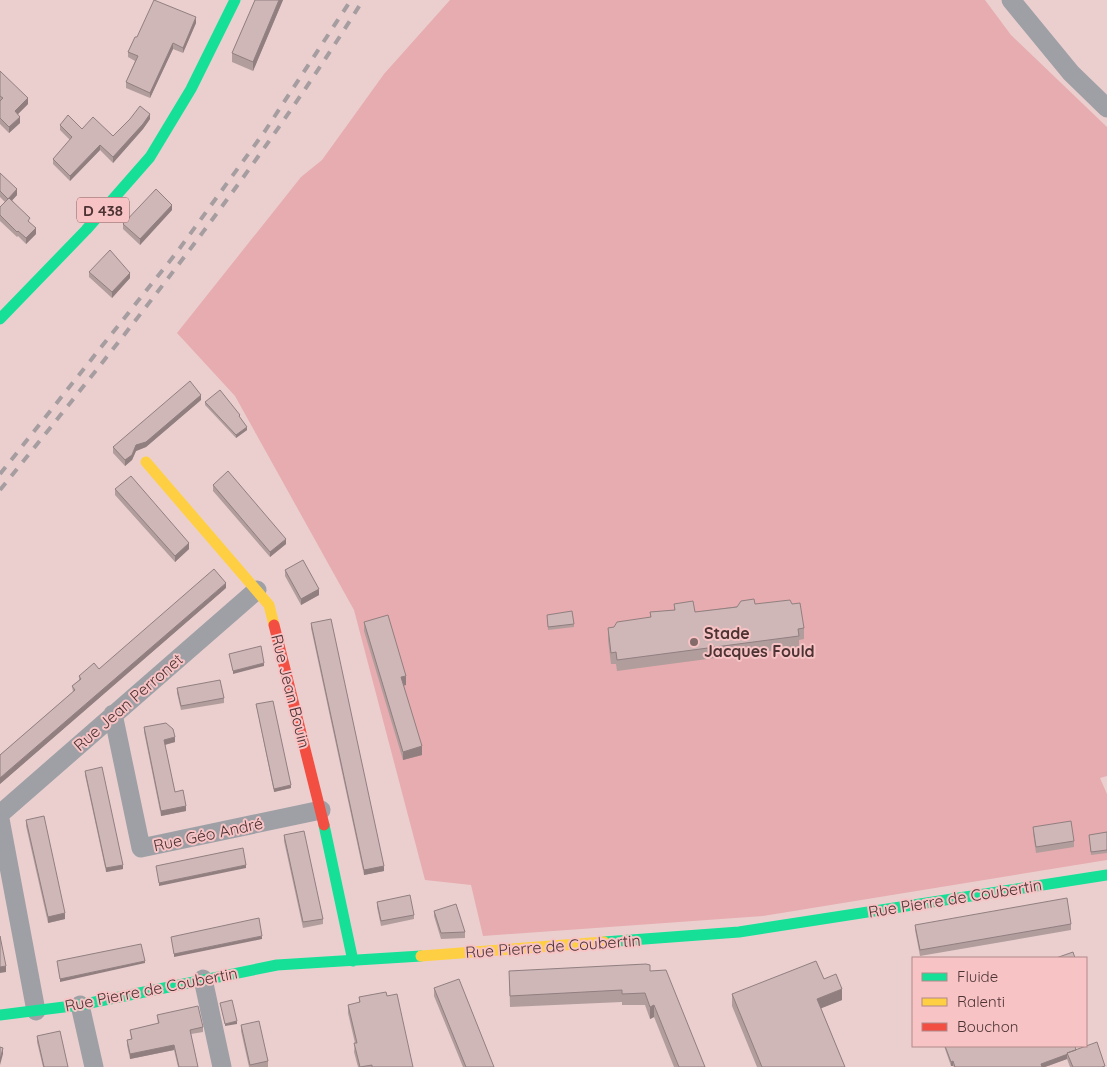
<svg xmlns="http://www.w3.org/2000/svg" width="1107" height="1067" font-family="Quicksand,sans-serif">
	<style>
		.green { fill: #e7acaf }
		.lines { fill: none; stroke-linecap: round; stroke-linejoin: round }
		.street { stroke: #9fa0a6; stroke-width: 19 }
		.fast { stroke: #16e098; stroke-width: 11 }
		.slow { stroke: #ffcf43; stroke-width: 11 }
		.jam { stroke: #f24e42; stroke-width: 11 }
		.rail { stroke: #a69da0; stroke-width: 4; stroke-dasharray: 9 9; stroke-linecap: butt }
		.wall { fill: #b29d9d }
		.shaded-wall { fill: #917f80 }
		.building { fill: #cfb6b7; stroke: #917f80 }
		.poi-dot { fill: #846a6a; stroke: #f7c3c4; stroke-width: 2 }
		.labels { text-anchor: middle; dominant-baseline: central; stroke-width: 4; stroke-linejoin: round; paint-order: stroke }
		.shield { fill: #f7c3c4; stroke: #805e5f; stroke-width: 1 }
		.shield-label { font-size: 15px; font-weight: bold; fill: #4d3334 }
		.poi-label { font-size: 16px; font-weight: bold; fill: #4d3334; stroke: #f7c3c4; text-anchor: start }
		.street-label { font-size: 16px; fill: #4d3334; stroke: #f7c3c4 }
	</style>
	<rect width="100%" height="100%" fill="#ebcfcf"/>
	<path class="green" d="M 450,0 L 985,0 L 1011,35 L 1107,127 L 1107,776 L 1100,778 L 1107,794 L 1107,860 L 763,916 L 483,936 L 471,885 L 425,880 L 354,610 L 235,396 L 177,333 L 301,177 L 322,160 L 384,74 Z"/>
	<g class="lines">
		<path class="street" d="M 1011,0 L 1071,73 L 1107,108
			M 113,714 L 141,848 L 321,810
			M 0,814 L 257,590
			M 0,819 L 36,1011
			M 203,979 L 222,1067
			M 80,1005 L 94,1067"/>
		<path class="fast" d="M 0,319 L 86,230 L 150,157 L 191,89 L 235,0
			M 324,825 L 353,961
			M 604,942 L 739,932 L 1107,875
			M 0,1015 L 80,1005 L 277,965 L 421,956"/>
		<path class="slow" d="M 146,462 L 269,605 L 274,625
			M 421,956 L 604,942"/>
		<path class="jam" d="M 274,625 L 324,825"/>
		<path class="rail" d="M 0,474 L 177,252 L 265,131 L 351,0
			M 0,490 C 128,332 255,173 363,0"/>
	</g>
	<path class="wall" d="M 255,0 L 283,0 L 253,71 L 232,62 L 232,53 Z
		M 196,23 L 183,53 L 173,49 L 150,98 L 126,88 L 126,82 L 135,61 L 128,57 L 128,52 L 137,37 Z
		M 0,71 L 28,104 L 18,114 L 20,123 L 9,133 L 0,124 Z
		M 150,119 L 143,129 L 113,163 L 100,150 L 70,181 L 53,164 L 53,159 L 70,140 L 60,130 L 60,125 L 113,136 Z
		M 0,173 L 17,195 L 12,200 L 30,223 L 36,234 L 26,244 L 18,236 L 17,237 L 0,221 L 0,207 L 5,202 L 0,197 Z
		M 172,210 L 140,245 L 123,229 L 123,224 Z
		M 89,272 L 130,278 L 112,298 L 89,277 Z
		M 201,400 L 146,447 L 136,451 L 132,460 L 125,466 L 113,453 L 113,447 Z
		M 205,402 L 240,418 L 247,430 L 236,438 L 205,405 Z
		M 213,485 L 286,544 L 270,557 L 213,491 Z
		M 115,489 L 189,549 L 175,562 L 115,495 Z
		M 285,570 L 319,595 L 301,605 L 285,576 Z
		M 226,588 L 0,784 L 0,755 L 73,692 L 72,686 L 79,680 L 79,676 L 99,669 Z
		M 674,604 L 695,612 L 755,604 L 804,628 L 804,639 L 799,640 L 799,647 L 617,671 L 616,664 L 611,664 L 608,640 L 608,628 L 614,627 L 650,618 L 650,612 L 674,610 Z
		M 547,615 L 574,624 L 574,627 L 548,630 Z
		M 364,622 L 406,685 L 403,686 L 422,755 L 403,760 L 364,631 Z
		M 311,623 L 384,871 L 364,875 L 311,628 Z
		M 177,688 L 224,698 L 224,703 L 181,710 L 177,693 Z
		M 256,704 L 291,788 L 274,792 Z
		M 144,727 L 175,742 L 165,745 L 175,792 L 186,811 L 161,816 L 144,732 Z
		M 85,771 L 123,869 L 106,872 L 85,775 Z
		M 26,820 L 65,919 L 48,923 L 26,826 Z
		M 1033,827 L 1074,841 L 1074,847 L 1036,853 L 1033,833 Z
		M 1107,832 L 1107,853 L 1091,855 L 1089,835 Z
		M 284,835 L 323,919 L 323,924 L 303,928 L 284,841 Z
		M 377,902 L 414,915 L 414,919 L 381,926 L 377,907 Z
		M 434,911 L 465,932 L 465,938 L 441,939 L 434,916 Z
		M 1071,924 L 1071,930 L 920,956 L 915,930 L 915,925 Z
		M 509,971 L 650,971 L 705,1067 L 674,1067 L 654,1017 L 650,1019 L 645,1005 L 622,1005 L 622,1002 L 510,1007 Z
		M 824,979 L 842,1000 L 821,1008 L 845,1067 L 757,1067 L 732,1006 L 732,994 Z
		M 434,988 L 494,1067 L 463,1067 L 434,996 Z
		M 387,996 L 413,1067 L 358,1067 L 354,1052 L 355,1043 L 348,1013 L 348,1005 L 359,1003 L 359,997 Z
		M 157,1015 L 203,1027 L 203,1032 L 191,1034 L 198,1067 L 178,1067 L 174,1050 L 130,1059 L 127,1045 L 127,1040 L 131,1039 L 130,1030 L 158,1024 Z
		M 241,1025 L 268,1061 L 268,1067 L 249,1067 L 241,1031 Z
		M 37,1036 L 68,1067 L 43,1067 L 37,1042 Z
		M 944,1046 L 1075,1046 L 1076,1050 L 1105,1067 L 1070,1067 L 1067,1059 L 1045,1067 L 954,1067 L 953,1066 L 951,1066 Z"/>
	<path class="shaded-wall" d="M 279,0 L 283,0 L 253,71 L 253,62 Z
		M 196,17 L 196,23 L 183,53 L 183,48 Z
		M 173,43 L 173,49 L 150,98 L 150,93 Z
		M 28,98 L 28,104 L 15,117 L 15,111 Z
		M 150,114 L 150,119 L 143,129 L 113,163 L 113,157 Z
		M 20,117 L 20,123 L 9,133 L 9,127 Z
		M 100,145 L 100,150 L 70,181 L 70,176 Z
		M 17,189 L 17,195 L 8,205 L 8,199 Z
		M 172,205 L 172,210 L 140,245 L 140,239 Z
		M 36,228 L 36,234 L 26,244 L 26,238 Z
		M 130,273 L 130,278 L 112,298 L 112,292 Z
		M 201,395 L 201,400 L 146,447 L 136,451 L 132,460 L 125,466 L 125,460 L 136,445 Z
		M 247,427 L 247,430 L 236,438 L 236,435 Z
		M 286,539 L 286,544 L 270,557 L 270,552 Z
		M 189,543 L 189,549 L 175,562 L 175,556 Z
		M 226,583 L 226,588 L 0,784 L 0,778 Z
		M 319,589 L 319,595 L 301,605 L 301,599 Z
		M 264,663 L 264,666 L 233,674 L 233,671 Z
		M 406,676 L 406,685 L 401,686 L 401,677 Z
		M 175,737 L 175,742 L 164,745 L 164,740 Z
		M 422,746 L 422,755 L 403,760 L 403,752 Z
		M 291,785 L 291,788 L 274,792 L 274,789 Z
		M 186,806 L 186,811 L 161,816 L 161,811 Z
		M 123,865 L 123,869 L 106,872 L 106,868 Z
		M 246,865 L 246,868 L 159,886 L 159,883 Z
		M 384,866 L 384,871 L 364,875 L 364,870 Z
		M 65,913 L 65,919 L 48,923 L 48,917 Z
		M 262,936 L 262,939 L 174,957 L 174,954 Z
		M 145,961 L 145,963 L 60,982 L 60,979 Z
		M 6,966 L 6,972 L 0,973 L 0,967 Z
		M 842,989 L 842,1000 L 817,1010 L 817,999 Z
		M 654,1005 L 654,1017 L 650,1019 L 650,1007 Z
		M 237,1021 L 237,1024 L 225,1026 L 225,1024 Z
		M 174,1045 L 174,1050 L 130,1059 L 130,1054 Z
		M 3,1048 L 3,1054 L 0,1065 L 0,1060 Z
		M 1067,1054 L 1067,1059 L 1045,1067 L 1041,1067 L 1041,1064 Z
		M 953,1061 L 953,1066 L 951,1066 L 951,1062 Z"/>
	<path class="building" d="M 154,0 L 196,17 L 183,48 L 173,43 L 150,93 L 126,82 L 138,56 L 128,52 L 135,37 L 137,37 Z
		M 255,0 L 279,0 L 253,62 L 232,53 Z
		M 0,71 L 28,98 L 15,111 L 20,117 L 9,127 L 0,118 L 0,101 L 3,98 L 0,96 Z
		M 140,106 L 150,114 L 143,124 L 113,157 L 100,145 L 70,176 L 53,159 L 72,137 L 60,125 L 68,115 L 82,129 L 93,117 L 113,136 L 130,119 Z
		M 0,173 L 17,189 L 8,199 L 0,191 Z
		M 156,189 L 172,205 L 140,239 L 123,224 Z
		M 9,198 L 30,218 L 28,221 L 36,228 L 26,238 L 18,231 L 17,232 L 0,215 L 0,207 Z
		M 110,250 L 130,273 L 112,292 L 89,272 Z
		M 190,381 L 201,395 L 146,442 L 136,445 L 132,455 L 125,460 L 113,447 Z
		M 220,390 L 240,415 L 239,416 L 247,427 L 236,435 L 205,402 Z
		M 228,471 L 286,539 L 270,552 L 213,485 Z
		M 131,476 L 189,543 L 175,556 L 115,489 Z
		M 303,560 L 319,589 L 301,599 L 285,570 Z
		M 214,569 L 226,583 L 0,778 L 0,755 L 75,690 L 72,686 L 81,679 L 79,676 L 94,663 L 99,669 Z
		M 754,599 L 755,604 L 790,600 L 792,604 L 800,603 L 804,628 L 798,629 L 799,636 L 617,660 L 616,652 L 611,653 L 608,628 L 614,627 L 617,622 L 651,617 L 650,612 L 675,610 L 674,604 L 693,601 L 695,612 L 737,607 L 741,601 Z
		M 572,611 L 574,624 L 548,627 L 547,615 Z
		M 388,615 L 406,676 L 401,677 L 422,746 L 403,752 L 364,622 Z
		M 331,619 L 384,866 L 364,870 L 311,623 Z
		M 261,646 L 264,663 L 233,671 L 229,654 Z
		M 220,680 L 224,698 L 181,706 L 177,688 Z
		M 273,701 L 291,785 L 274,789 L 256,704 Z
		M 166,723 L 173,729 L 175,737 L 164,740 L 175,792 L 183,790 L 186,806 L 161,811 L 144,727 Z
		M 102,767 L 123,865 L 106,868 L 85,771 Z
		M 44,816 L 65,913 L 48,917 L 26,820 Z
		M 1071,821 L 1074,841 L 1036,847 L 1033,827 Z
		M 304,831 L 323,919 L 303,922 L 284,835 Z
		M 1107,832 L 1107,850 L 1091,852 L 1089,835 Z
		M 243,848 L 246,865 L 159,883 L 156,866 Z
		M 410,895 L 414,915 L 381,921 L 377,902 Z
		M 1067,898 L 1071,924 L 920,950 L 915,925 Z
		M 456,904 L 465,932 L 441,933 L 434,911 Z
		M 259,918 L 262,936 L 174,954 L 171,937 Z
		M 0,936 L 6,966 L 0,967 Z
		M 141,944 L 145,961 L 60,979 L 57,961 Z
		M 1073,952 L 1075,958 L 1056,958 Z
		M 816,961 L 824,979 L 836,974 L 842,989 L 817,999 L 845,1067 L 762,1067 L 732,994 Z
		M 646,964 L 650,965 L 650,971 L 666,970 L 705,1067 L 679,1067 L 654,1005 L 650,1007 L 645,993 L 622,994 L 622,990 L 510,996 L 509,971 Z
		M 459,979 L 494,1067 L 466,1067 L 434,988 Z
		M 386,992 L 387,996 L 397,994 L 413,1067 L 372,1067 L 372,1065 L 360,1067 L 354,1043 L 357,1043 L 348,1005 L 360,1002 L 359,997 Z
		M 232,1000 L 237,1021 L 225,1024 L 220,1003 Z
		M 198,1006 L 203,1027 L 190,1030 L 198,1067 L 179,1067 L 174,1045 L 130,1054 L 127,1040 L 132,1039 L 130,1030 L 159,1023 L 157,1015 Z
		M 259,1021 L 268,1061 L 250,1065 L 241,1025 Z
		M 60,1031 L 68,1067 L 44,1067 L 37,1036 Z
		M 1097,1042 L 1105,1066 L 1102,1067 L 1073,1067 L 1067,1053 Z
		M 945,1046 L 1075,1046 L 1076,1050 L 1067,1053 L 1068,1054 L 1041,1064 L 1042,1067 L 955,1067 L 953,1061 L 951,1062 Z
		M 0,1047 L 3,1048 L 0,1060 Z"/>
	<circle class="poi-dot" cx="694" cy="642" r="5"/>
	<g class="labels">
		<rect class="shield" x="77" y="197.5" width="52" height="25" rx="4"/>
		<g class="shield-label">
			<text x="103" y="210">D 438</text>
		</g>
		<g class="poi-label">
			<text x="704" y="633">Stade<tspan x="704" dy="18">Jacques Fould</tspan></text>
		</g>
		<g class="street-label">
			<text transform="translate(291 691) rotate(76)">Rue Jean Bouin</text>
			<text transform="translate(128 702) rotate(-41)">Rue Jean Perronet</text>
			<text transform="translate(208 834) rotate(-12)">Rue Géo André</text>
			<text transform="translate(955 898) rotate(-9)">Rue Pierre de Coubertin</text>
			<text transform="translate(553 946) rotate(-4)">Rue Pierre de Coubertin</text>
			<text transform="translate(151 989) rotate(-11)">Rue Pierre de Coubertin</text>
		</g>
	</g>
	<rect x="912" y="957" width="175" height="90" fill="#f7c3c4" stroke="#b3898a"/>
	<rect x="922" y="973" width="25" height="8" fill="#16e098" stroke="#b3898a"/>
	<text x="957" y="982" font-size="15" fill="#4d3334">Fluide</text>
	<rect x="922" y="998" width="25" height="8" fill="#ffcf43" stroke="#b3898a"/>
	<text x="957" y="1007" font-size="15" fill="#4d3334">Ralenti</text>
	<rect x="922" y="1023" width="25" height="8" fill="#f24e42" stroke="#b3898a"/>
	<text x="957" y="1032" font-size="15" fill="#4d3334">Bouchon</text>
</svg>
